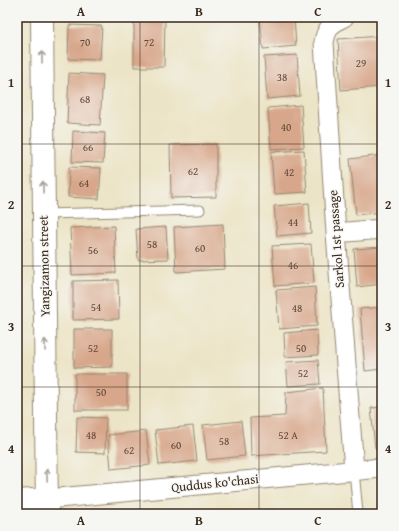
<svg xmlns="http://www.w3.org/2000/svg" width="399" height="531" font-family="'Gentium Book Plus',serif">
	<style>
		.building { fill: #d8a78b }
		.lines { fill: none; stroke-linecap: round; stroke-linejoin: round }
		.lane-casing { stroke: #948772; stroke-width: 11 }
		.street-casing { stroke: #948772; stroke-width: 21 }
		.secondary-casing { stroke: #948772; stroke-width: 24 }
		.lane { stroke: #fff; stroke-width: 9 }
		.street { stroke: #fff; stroke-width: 19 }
		.secondary { stroke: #fff; stroke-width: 22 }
		.oneway { stroke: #a79f9a }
		.grid { fill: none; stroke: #3b2a1e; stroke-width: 1; stroke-opacity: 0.55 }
		.labels { text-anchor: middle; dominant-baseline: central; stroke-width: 3; stroke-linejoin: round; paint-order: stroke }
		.number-label { font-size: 11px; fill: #624939 }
		.street-label { font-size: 13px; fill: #3b2a1e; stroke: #f6f6f2 }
		.neatline { fill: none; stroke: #3b2a1e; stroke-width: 1.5 }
		.grid-label { font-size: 13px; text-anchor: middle; font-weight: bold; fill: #3b2a1e }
	</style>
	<rect width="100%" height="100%" fill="#f6f6f2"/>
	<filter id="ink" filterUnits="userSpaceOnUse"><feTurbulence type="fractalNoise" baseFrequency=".025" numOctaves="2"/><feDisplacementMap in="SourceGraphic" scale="8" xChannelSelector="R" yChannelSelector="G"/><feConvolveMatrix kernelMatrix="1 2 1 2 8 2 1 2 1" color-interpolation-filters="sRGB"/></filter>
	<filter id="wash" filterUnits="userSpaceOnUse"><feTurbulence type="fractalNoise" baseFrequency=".012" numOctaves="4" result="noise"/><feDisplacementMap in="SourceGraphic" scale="16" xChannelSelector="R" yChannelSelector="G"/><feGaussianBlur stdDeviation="0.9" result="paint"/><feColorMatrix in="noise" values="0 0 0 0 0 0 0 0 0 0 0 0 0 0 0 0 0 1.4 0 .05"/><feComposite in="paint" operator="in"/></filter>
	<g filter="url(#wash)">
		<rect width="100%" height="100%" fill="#ece4c6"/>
		<g id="blocks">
			<path class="building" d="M 173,17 L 195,17 L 195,18 L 173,20 Z
				M 260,17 L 294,17 L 296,46 L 263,49 Z
				M 134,18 L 165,18 L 164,67 L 134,67 Z
				M 69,25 L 102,26 L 100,60 L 68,59 Z
				M 382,36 L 382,87 L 341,90 L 338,39 Z
				M 297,55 L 300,96 L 267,99 L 264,57 Z
				M 69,73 L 103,75 L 100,125 L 67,123 Z
				M 301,105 L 304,147 L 271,149 L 268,108 Z
				M 73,131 L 105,133 L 103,163 L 72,162 Z
				M 216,144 L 216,197 L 171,198 L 170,145 Z
				M 304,150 L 307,192 L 274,194 L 271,152 Z
				M 382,155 L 382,212 L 356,215 L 350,159 Z
				M 69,167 L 101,168 L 99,199 L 68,197 Z
				M 309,203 L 311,233 L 277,236 L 274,206 Z
				M 223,224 L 225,269 L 176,272 L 174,227 Z
				M 114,226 L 116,273 L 72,275 L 70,228 Z
				M 166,227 L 168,259 L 138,260 L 136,229 Z
				M 311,244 L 314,283 L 275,286 L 272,246 Z
				M 382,247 L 382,284 L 357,287 L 354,249 Z
				M 118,280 L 119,319 L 73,320 L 73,281 Z
				M 315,287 L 317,326 L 279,329 L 276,290 Z
				M 382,307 L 382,369 L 365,371 L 360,309 Z
				M 74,329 L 112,329 L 112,367 L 74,368 Z
				M 317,330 L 318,355 L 285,357 L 284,333 Z
				M 318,360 L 320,384 L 288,386 L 286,362 Z
				M 75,374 L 127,374 L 127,410 L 75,410 Z
				M 323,388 L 326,451 L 251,456 L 250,418 L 285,416 L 286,392 Z
				M 382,407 L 382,447 L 375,448 L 371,408 Z
				M 77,417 L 106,418 L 105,453 L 76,452 Z
				M 241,421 L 245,456 L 207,460 L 203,425 Z
				M 193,426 L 197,461 L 159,465 L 155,430 Z
				M 146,431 L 150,465 L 111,469 L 108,435 Z"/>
		</g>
	</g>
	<g filter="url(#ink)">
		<use href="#blocks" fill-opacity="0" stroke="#948772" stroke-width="1"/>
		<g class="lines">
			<g class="lane-casing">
				<path id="lane" d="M 44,214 L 200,210
					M 354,470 L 358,514"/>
			</g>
			<g class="street-casing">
				<path id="street" d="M 344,17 C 332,22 326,29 324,42 L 336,233 L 354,470
					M 336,233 L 382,229
					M 47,499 L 382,468"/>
			</g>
			<g class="secondary-casing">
				<path id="secondary" d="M 42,17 L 47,514
					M 17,501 L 47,499"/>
			</g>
			<use href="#lane" class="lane"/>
			<use href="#street" class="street"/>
			<use href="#secondary" class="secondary"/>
		</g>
		<defs><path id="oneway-shaft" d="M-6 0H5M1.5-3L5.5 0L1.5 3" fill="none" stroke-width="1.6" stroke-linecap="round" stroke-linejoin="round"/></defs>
		<g class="oneway">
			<use href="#oneway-shaft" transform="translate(42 57) rotate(-91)"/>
			<use href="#oneway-shaft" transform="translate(43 187) rotate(-91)"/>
			<use href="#oneway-shaft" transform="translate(45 345) rotate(-91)"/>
			<use href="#oneway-shaft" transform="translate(47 475) rotate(-91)"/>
		</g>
	</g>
	<path class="grid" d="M 140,17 L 140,514M 259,17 L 259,514M 17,144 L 382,144M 17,266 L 382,266M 17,387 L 382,387"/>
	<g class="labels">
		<g class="number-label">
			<text x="85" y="42">70</text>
			<text x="149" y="42">72</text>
			<text x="361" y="63">29</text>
			<text x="282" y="77">38</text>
			<text x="85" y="99">68</text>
			<text x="286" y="127">40</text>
			<text x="88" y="147">66</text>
			<text x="193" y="171">62</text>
			<text x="289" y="172">42</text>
			<text x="84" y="183">64</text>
			<text x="293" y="222">44</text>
			<text x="152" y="244">58</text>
			<text x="200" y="248">60</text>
			<text x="93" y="250">56</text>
			<text x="293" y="265">46</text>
			<text x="96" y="307">54</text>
			<text x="297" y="308">48</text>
			<text x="93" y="348">52</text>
			<text x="301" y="348">50</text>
			<text x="303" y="373">52</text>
			<text x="101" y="392">50</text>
			<text x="91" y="435">48</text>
			<text x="288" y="435">52 A</text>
			<text x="224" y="441">58</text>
			<text x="176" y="445">60</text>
			<text x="129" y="450">62</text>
		</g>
		<g class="street-label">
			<text transform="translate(336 239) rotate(-94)">Sarkol 1st passage</text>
			<text transform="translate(44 266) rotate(-91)">Yangizamon street</text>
			<text transform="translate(215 483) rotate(-6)">Quddus ko'chasi</text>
		</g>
	</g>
	<rect width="399" height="531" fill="none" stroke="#f6f6f2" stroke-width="44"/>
	<rect x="22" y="22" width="355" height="487" class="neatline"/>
	<g class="grid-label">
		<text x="81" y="16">A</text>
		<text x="199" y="16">B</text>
		<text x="318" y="16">C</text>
		<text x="11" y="87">1</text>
		<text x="388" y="87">1</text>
		<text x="11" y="209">2</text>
		<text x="388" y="209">2</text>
		<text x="11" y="331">3</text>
		<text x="388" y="331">3</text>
		<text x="11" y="453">4</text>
		<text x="388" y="453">4</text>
		<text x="81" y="525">A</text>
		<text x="199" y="525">B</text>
		<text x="318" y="525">C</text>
	</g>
</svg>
